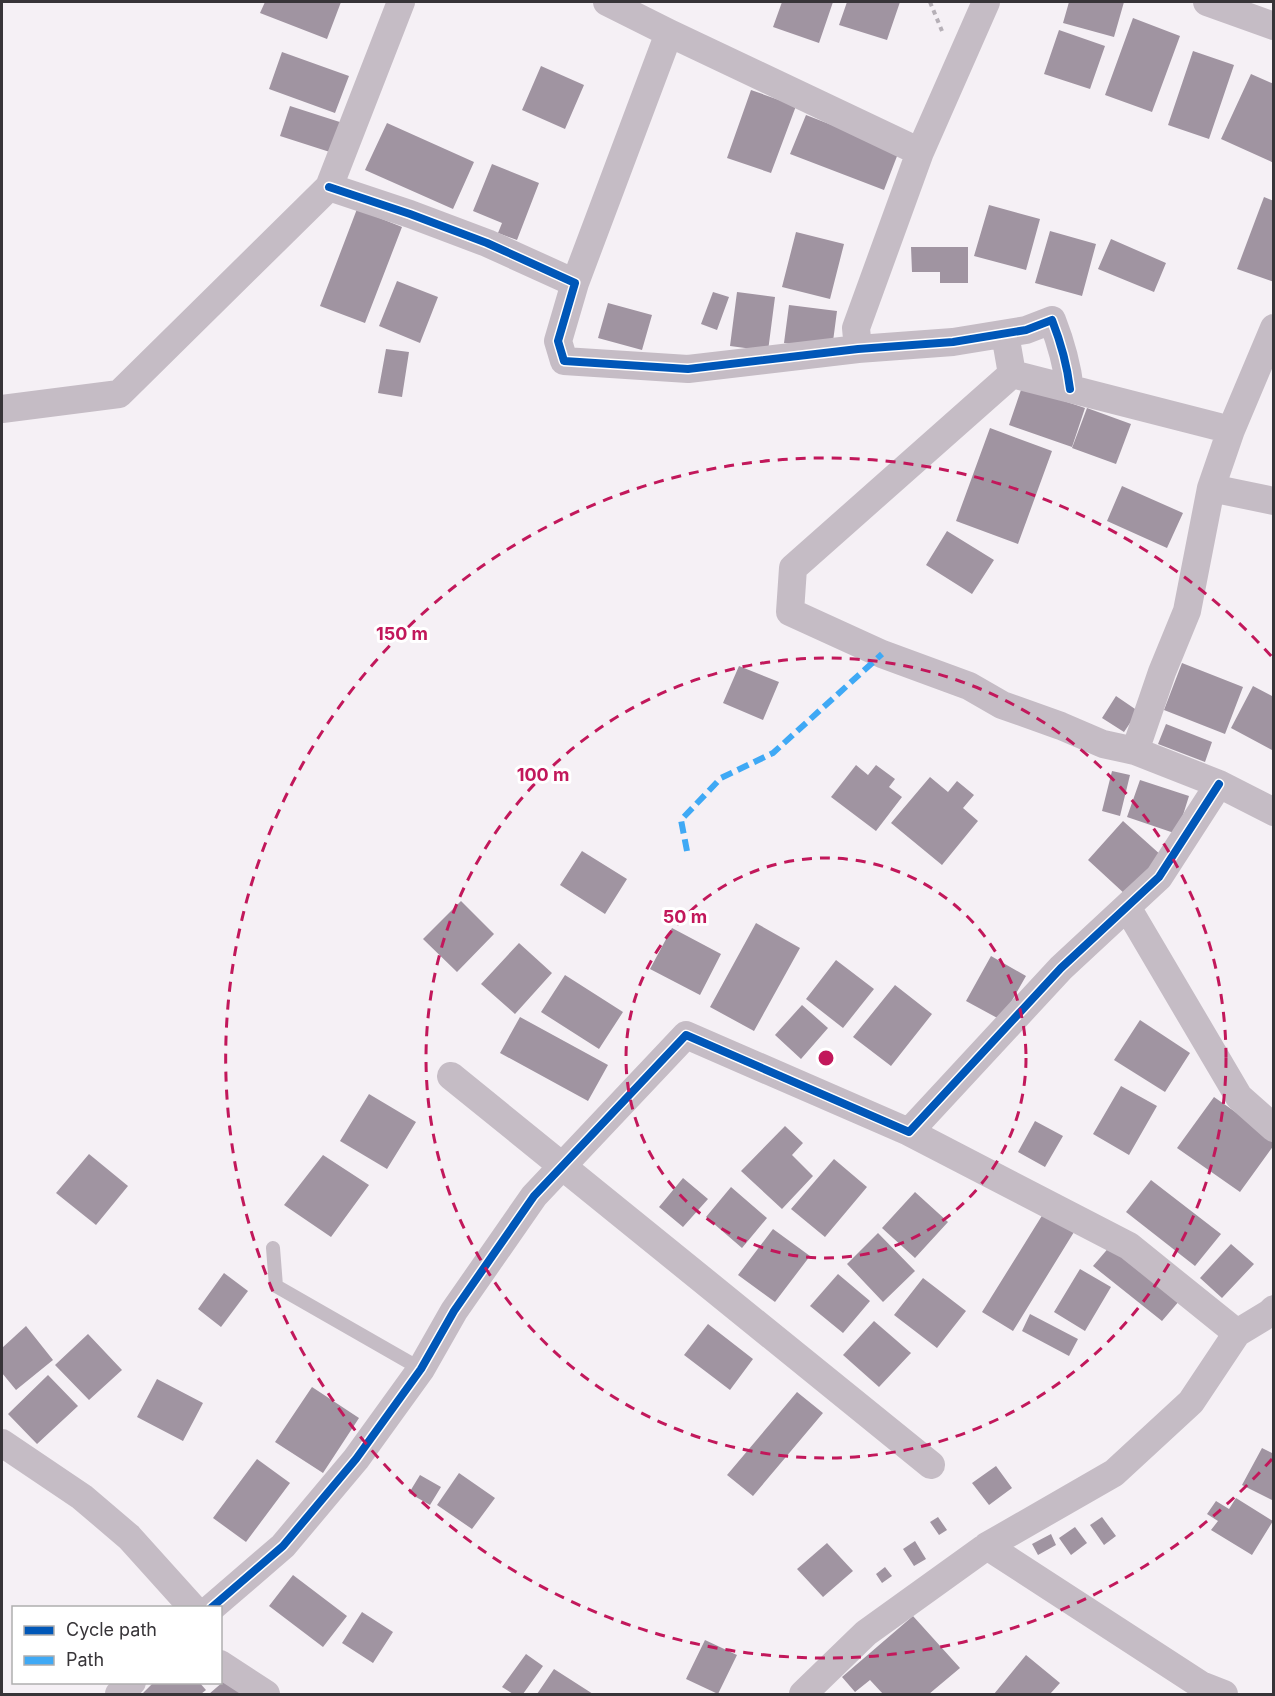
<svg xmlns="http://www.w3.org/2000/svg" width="1275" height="1696" font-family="Inter,sans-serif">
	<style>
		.building { fill: #a094a1 }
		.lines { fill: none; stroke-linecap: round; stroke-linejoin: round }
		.path { stroke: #b6b0b7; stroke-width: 4; stroke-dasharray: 4.5 4.5; stroke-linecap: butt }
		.service { stroke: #c5bcc5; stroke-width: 14 }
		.minor { stroke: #c5bcc5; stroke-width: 28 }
		.quiet { stroke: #3fa9f5; stroke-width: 6; stroke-dasharray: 12 6; stroke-linecap: butt }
		.cycleway-casing { stroke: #fff; stroke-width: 11 }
		.cycleway { stroke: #0057b8; stroke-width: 8 }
		.ring { fill: none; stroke: #c2185b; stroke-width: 3; stroke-dasharray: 10 8 }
		.centre { fill: #c2185b; stroke: #fff; stroke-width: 3 }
		.ring-label { font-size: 18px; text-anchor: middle; font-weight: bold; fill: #c2185b; stroke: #fff; stroke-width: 6; stroke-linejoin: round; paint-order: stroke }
	</style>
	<rect width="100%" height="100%" fill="#f5f0f5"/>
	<path class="building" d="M 265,2 L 341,2 L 327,39 L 260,13 Z
		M 782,2 L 833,2 L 819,43 L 773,27 Z
		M 847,2 L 900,2 L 887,40 L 839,25 Z
		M 1069,2 L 1124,2 L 1114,37 L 1063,23 Z
		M 1133,18 L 1180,36 L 1152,112 L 1105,95 Z
		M 1059,30 L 1105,46 L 1090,89 L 1044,74 Z
		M 1193,51 L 1234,65 L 1209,139 L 1168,125 Z
		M 282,52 L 349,76 L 335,113 L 269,89 Z
		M 541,66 L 584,85 L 565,129 L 522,110 Z
		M 1251,74 L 1274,84 L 1274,163 L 1221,139 Z
		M 751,90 L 796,106 L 771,173 L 727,158 Z
		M 290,106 L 346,124 L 336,154 L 280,136 Z
		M 806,115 L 899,151 L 884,190 L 790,154 Z
		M 387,123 L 474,162 L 453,209 L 365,170 Z
		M 492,164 L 539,183 L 517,240 L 498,233 L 502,223 L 473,211 Z
		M 1264,197 L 1274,201 L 1274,282 L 1237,269 Z
		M 989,205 L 1040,219 L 1026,270 L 974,256 Z
		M 357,209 L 402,227 L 365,323 L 320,306 Z
		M 1050,231 L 1096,244 L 1082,296 L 1035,283 Z
		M 796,232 L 844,244 L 830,299 L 782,287 Z
		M 1111,239 L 1166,263 L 1154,292 L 1098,269 Z
		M 911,247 L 968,247 L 968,283 L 940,283 L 940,272 L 912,272 Z
		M 397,281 L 438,297 L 420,343 L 379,326 Z
		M 713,292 L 729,297 L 717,330 L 701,324 Z
		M 737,292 L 775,297 L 768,351 L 730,346 Z
		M 608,303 L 652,315 L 642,350 L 598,338 Z
		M 789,305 L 837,311 L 832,349 L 784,343 Z
		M 386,349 L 409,352 L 402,397 L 378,393 Z
		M 1022,387 L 1085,408 L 1072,447 L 1009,425 Z
		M 1087,408 L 1131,424 L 1116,464 L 1072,448 Z
		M 990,428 L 1052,451 L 1018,544 L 956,521 Z
		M 1122,486 L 1183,513 L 1167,548 L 1107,521 Z
		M 947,531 L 994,560 L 972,594 L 926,565 Z
		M 1182,663 L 1243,687 L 1225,734 L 1164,710 Z
		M 739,666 L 779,682 L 763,720 L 723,703 Z
		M 1253,686 L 1274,697 L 1274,747 L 1272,750 L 1231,728 Z
		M 1116,696 L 1138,711 L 1124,732 L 1102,718 Z
		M 1166,724 L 1212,742 L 1205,762 L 1158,744 Z
		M 856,765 L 868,775 L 876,765 L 895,779 L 889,787 L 902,797 L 876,831 L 831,797 Z
		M 1112,771 L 1130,775 L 1120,816 L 1102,811 Z
		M 930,777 L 948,792 L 957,781 L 974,795 L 963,808 L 978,821 L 942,865 L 891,823 Z
		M 1140,780 L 1189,796 L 1177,834 L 1127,817 Z
		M 1123,821 L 1162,856 L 1126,895 L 1088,860 Z
		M 582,851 L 627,879 L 605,914 L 560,885 Z
		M 461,901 L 494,934 L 457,972 L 423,939 Z
		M 756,923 L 800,948 L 754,1031 L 710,1007 Z
		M 672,928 L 721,954 L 700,995 L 650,969 Z
		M 519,943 L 552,973 L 515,1014 L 481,984 Z
		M 991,956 L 1026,976 L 1001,1020 L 966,1001 Z
		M 836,960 L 874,989 L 843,1028 L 806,999 Z
		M 565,975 L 623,1012 L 599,1049 L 541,1012 Z
		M 895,985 L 932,1014 L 891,1066 L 853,1037 Z
		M 802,1005 L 828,1028 L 801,1059 L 775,1035 Z
		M 520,1017 L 608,1065 L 588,1101 L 500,1053 Z
		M 1140,1020 L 1190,1053 L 1165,1092 L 1114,1060 Z
		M 1121,1086 L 1157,1106 L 1129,1155 L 1093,1134 Z
		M 369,1094 L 416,1122 L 387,1169 L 340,1141 Z
		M 1214,1097 L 1274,1139 L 1274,1145 L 1240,1192 L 1177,1148 Z
		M 1035,1121 L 1063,1136 L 1045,1167 L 1018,1152 Z
		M 785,1126 L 803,1143 L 792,1155 L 813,1176 L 782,1209 L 741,1171 Z
		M 89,1154 L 128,1186 L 96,1225 L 56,1193 Z
		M 323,1155 L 369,1185 L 331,1237 L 284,1205 Z
		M 834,1159 L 867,1187 L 825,1237 L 791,1209 Z
		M 683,1178 L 708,1199 L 683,1227 L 659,1207 Z
		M 1151,1180 L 1221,1234 L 1195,1266 L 1126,1212 Z
		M 731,1187 L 767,1218 L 742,1248 L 706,1217 Z
		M 915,1192 L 948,1222 L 915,1258 L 882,1228 Z
		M 1043,1214 L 1074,1232 L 1013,1331 L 982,1312 Z
		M 773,1229 L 810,1256 L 775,1302 L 738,1275 Z
		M 878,1233 L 915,1271 L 883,1302 L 847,1264 Z
		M 1231,1244 L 1254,1264 L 1222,1298 L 1200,1278 Z
		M 1111,1245 L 1180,1300 L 1162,1321 L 1093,1266 Z
		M 1080,1269 L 1111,1287 L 1085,1331 L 1054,1312 Z
		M 224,1273 L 248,1291 L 221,1327 L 198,1309 Z
		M 838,1274 L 870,1301 L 843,1333 L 810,1306 Z
		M 923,1278 L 966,1311 L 937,1348 L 894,1315 Z
		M 1030,1314 L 1078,1339 L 1069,1356 L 1022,1331 Z
		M 874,1321 L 911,1353 L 879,1387 L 843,1355 Z
		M 708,1324 L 753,1359 L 730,1390 L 684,1355 Z
		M 26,1326 L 53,1360 L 16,1390 L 2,1373 L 2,1348 Z
		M 88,1334 L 122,1370 L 89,1400 L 55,1365 Z
		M 48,1375 L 78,1406 L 37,1444 L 8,1414 Z
		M 157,1379 L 203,1403 L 183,1441 L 137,1417 Z
		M 312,1387 L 359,1418 L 323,1473 L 275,1442 Z
		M 797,1392 L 823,1413 L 753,1496 L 727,1475 Z
		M 1262,1448 L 1274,1454 L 1274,1501 L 1242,1485 Z
		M 257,1459 L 290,1483 L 246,1542 L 213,1518 Z
		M 996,1466 L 1012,1488 L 989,1505 L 972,1483 Z
		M 459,1473 L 495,1498 L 472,1529 L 437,1505 Z
		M 420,1475 L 441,1487 L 430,1505 L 409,1493 Z
		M 1236,1498 L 1273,1521 L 1252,1555 L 1211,1530 L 1218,1521 L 1207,1514 L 1216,1501 L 1229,1509 Z
		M 938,1517 L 947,1530 L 939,1535 L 930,1522 Z
		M 1102,1517 L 1116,1536 L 1104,1545 L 1090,1525 Z
		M 1075,1527 L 1087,1543 L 1071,1555 L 1059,1538 Z
		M 1051,1534 L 1056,1545 L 1038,1555 L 1032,1544 Z
		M 915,1541 L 926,1559 L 914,1566 L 903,1549 Z
		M 827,1543 L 853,1571 L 823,1597 L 797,1569 Z
		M 885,1567 L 892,1576 L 882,1583 L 876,1574 Z
		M 293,1575 L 347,1616 L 323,1647 L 269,1606 Z
		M 362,1612 L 393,1632 L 373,1663 L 342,1643 Z
		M 913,1616 L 960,1668 L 929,1694 L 883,1694 L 870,1680 L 855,1692 L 842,1677 Z
		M 705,1640 L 737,1655 L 718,1694 L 686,1679 Z
		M 526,1654 L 543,1666 L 523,1694 L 513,1694 L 502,1687 Z
		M 1026,1655 L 1060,1683 L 1050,1694 L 994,1694 Z
		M 554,1669 L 593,1694 L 537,1694 Z
		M 231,1675 L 248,1694 L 209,1694 Z
		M 154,1682 L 199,1682 L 206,1690 L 201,1694 L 142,1694 Z"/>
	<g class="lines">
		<path class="path" d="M 930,2 L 942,31"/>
		<path class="service" d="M 273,1248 L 276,1286 L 421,1369"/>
		<path class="minor" d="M 607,2 L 669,33 L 920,152
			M 1207,2 L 1274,26
			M 329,187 L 410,214 L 487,243 L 575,283 L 558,341 L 564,361 L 688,369 L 858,349 L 953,342 L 1026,330 L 1052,320 C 1061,343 1067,364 1070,389
			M 575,283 L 669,33
			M 1005,334 L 1012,374 L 793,568 L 790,612 L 882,654 L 969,686 L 1002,705 L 1061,726 L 1103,744 L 1135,751 L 1219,784 L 1274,812
			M 858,349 L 856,328 L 920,152 L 986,2
			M 1012,374 L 1231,430 L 1211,488 L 1187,611 L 1162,672 L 1135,751
			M 2,409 L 119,394 L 329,187 L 401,2
			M 1231,430 L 1274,328
			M 1211,488 L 1274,501
			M 1127,907 L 1239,1097 L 1274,1128
			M 451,1076 L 931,1465
			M 909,1132 L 1129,1246 L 1237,1333
			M 2,1443 L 82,1497 L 129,1537 L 193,1608
			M 987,1546 L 1201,1685 L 1224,1694
			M 211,1608 L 283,1546 L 356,1459 L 421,1369 L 454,1311 L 534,1196 L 686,1035 L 909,1132 L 1061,968 L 1159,877 L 1219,784
			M 220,1664 L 266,1694
			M 119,1694 L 132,1682
			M 803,1694 L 866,1633 L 987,1546 L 1114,1473 L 1191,1402 L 1237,1333 L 1270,1313 L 1274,1309"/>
		<path class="quiet" d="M 687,851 L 681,820 L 721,778 L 773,753 L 882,654"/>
		<g class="cycleway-casing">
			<path id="cycleway" d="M 329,187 L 410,214 L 487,243 L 575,283 L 558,341 L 564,361 L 688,369 L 858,349 L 953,342 L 1026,330 L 1052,320 C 1061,343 1067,364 1070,389
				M 211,1608 L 283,1546 L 356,1459 L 421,1369 L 454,1311 L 534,1196 L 686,1035 L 909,1132 L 1061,968 L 1159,877 L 1219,784"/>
		</g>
		<use href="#cycleway" class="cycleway"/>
	</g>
	<g class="ring">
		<circle cx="826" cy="1058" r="200"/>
		<circle cx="826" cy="1058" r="400"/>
		<path d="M1272 1459A600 600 0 1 1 1272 657"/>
	</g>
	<circle cx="826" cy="1058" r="9" class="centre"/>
	<g class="ring-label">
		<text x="402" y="640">150 m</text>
		<text x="543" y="781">100 m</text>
		<text x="685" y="923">50 m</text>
	</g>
	<rect width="1275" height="1696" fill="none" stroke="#373438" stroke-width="6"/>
	<rect x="12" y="1606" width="210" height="78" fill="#ffffff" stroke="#afaeaf" stroke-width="1.5"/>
	<rect x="24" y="1626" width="30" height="9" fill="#0057b8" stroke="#afaeaf" stroke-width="1.5"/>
	<text x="66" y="1636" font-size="18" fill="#373438">Cycle path</text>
	<rect x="24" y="1656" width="30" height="9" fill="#3fa9f5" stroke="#afaeaf" stroke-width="1.5"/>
	<text x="66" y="1666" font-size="18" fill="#373438">Path</text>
</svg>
